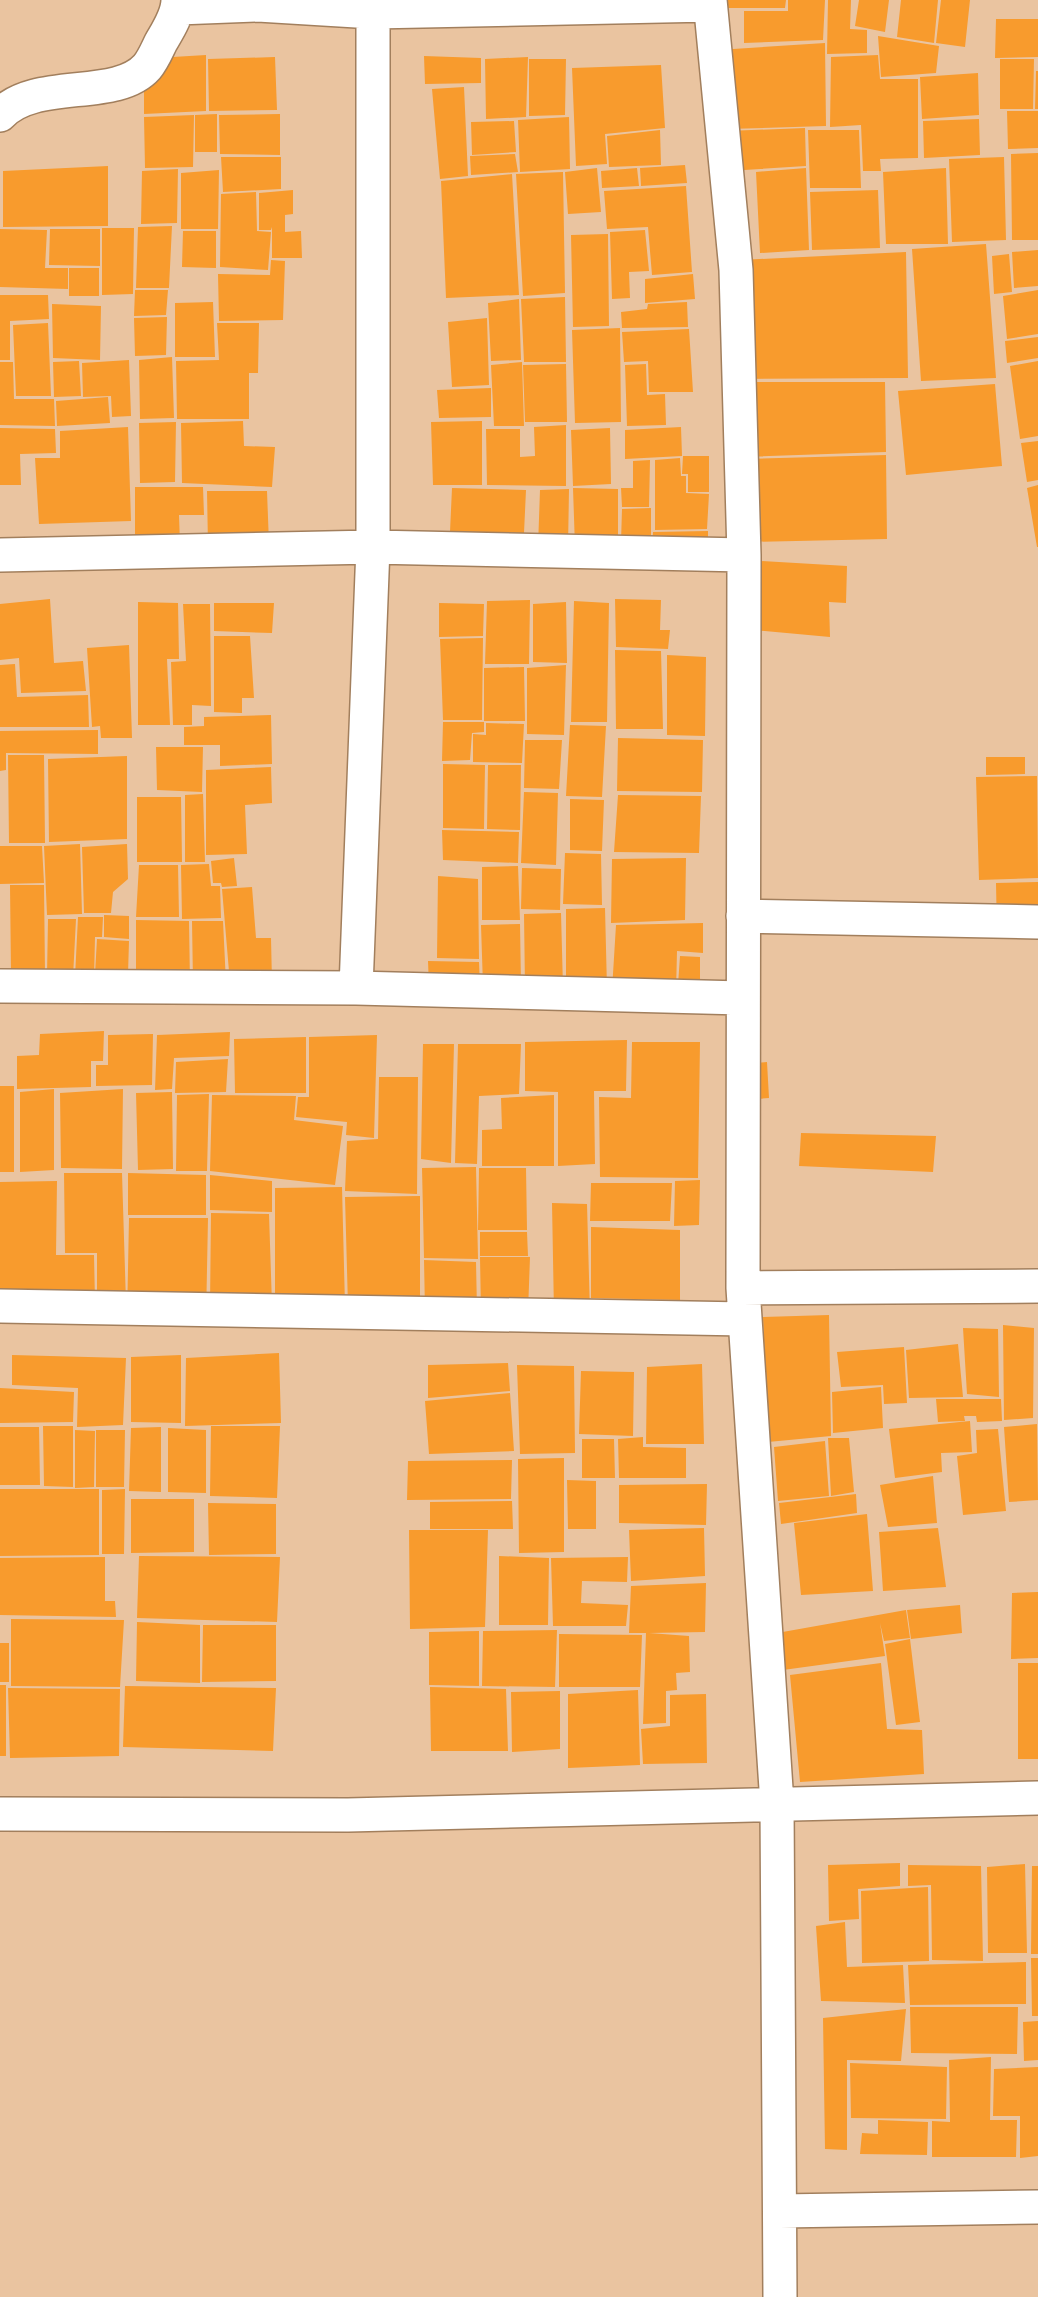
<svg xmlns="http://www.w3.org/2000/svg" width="1038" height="2297" font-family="Ubuntu,sans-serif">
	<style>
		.building { fill: #f89b2d }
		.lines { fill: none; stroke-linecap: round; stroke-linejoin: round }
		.minor-casing { stroke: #a27f5d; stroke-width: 36 }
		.minor { stroke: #fff; stroke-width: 33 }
	</style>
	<rect width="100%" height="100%" fill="#eac4a0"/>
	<path class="building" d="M 714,0 L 786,0 L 785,8 L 715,8 Z
		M 788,0 L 825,0 L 823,40 L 744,43 L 744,11 L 788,11 Z
		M 828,0 L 851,0 L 850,29 L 867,30 L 867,53 L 827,54 Z
		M 859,0 L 889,0 L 885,32 L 855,26 Z
		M 901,0 L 938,0 L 934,43 L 897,37 Z
		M 941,0 L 970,0 L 965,47 L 936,43 Z
		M 996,19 L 1038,19 L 1038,57 L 995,58 Z
		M 878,36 L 939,46 L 936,73 L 881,77 Z
		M 825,43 L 826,126 L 727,129 L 718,50 Z
		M 206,55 L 206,111 L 144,114 L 144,74 L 156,58 Z
		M 878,55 L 880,79 L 918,79 L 918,158 L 880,159 L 881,171 L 863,171 L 861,125 L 830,127 L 831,57 Z
		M 424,56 L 481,58 L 481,83 L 425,84 Z
		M 275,57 L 277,110 L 209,111 L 208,59 Z
		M 528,57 L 526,117 L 486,119 L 485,59 Z
		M 529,59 L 566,59 L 565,115 L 529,116 Z
		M 1000,59 L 1034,59 L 1033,109 L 1000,109 Z
		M 661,65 L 665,128 L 605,134 L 607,164 L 576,166 L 572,68 Z
		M 1036,71 L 1038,71 L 1038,109 L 1035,109 Z
		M 978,73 L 979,115 L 922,119 L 920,77 Z
		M 464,87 L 468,176 L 440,179 L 432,89 Z
		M 1007,111 L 1038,111 L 1038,148 L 1008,149 Z
		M 217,114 L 217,152 L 195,152 L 195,115 Z
		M 280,114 L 280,155 L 220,154 L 219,115 Z
		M 194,115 L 193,167 L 145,168 L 144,117 Z
		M 569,117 L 570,169 L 520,172 L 518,120 Z
		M 979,119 L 980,155 L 924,158 L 923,121 Z
		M 514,121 L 516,152 L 472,155 L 471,122 Z
		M 805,128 L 806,166 L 729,171 L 727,131 Z
		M 660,130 L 661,165 L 609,167 L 607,136 Z
		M 808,130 L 859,130 L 861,188 L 810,188 Z
		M 1038,153 L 1038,240 L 1012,240 L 1011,154 Z
		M 515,154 L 518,172 L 471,175 L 470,156 Z
		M 221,157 L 281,157 L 281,189 L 223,192 Z
		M 1004,157 L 1006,240 L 952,242 L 949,159 Z
		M 685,165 L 687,183 L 641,186 L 640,168 Z
		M 108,166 L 108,226 L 3,227 L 3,171 Z
		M 597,168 L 601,212 L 568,214 L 565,172 Z
		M 637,168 L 639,186 L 602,188 L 601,171 Z
		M 806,168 L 809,250 L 760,253 L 756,172 Z
		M 946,168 L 948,244 L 886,244 L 883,172 Z
		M 178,169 L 177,223 L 141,224 L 142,171 Z
		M 219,170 L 218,229 L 181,229 L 181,173 Z
		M 563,172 L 565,293 L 523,296 L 516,174 Z
		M 512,174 L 519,295 L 446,298 L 441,181 Z
		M 686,186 L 692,272 L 652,275 L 648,227 L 607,229 L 604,191 Z
		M 293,190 L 293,214 L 285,215 L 285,232 L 301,231 L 302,258 L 272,258 L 272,227 L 271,230 L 259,230 L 259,193 Z
		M 878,190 L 880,248 L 812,250 L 810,192 Z
		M 256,192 L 257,231 L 271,232 L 268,270 L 220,267 L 221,194 Z
		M 172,226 L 169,288 L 136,288 L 138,227 Z
		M 102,228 L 134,228 L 133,294 L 102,295 Z
		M 0,229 L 47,230 L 45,268 L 68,268 L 68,289 L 0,287 Z
		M 50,229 L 100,229 L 100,266 L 49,265 Z
		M 645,230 L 649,271 L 629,272 L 630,298 L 612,299 L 610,232 Z
		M 183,231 L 216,231 L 216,268 L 182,267 Z
		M 608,234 L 609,326 L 573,327 L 571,235 Z
		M 986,244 L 996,378 L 921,381 L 912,249 Z
		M 1038,250 L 1038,286 L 1014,288 L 1012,252 Z
		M 906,252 L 908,378 L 741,379 L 740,260 Z
		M 1009,254 L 1012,292 L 994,294 L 992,256 Z
		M 271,260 L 285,261 L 283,320 L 219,321 L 218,274 L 270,275 Z
		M 69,268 L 99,268 L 99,296 L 69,296 Z
		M 693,274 L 695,299 L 645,303 L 645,279 Z
		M 135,290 L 168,290 L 166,315 L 134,316 Z
		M 1038,290 L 1038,334 L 1007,339 L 1003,296 Z
		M 0,295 L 48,295 L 49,319 L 10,321 L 10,360 L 0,360 Z
		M 565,297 L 566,362 L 524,362 L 521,299 Z
		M 519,299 L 521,360 L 491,361 L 488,303 Z
		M 213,302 L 215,357 L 175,357 L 175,303 Z
		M 687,302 L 688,327 L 622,328 L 621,312 L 647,309 L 648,304 Z
		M 52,304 L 101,306 L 100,360 L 53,358 Z
		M 167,317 L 166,355 L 135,356 L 134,318 Z
		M 487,318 L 489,385 L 452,387 L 448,322 Z
		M 48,323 L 51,396 L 16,396 L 13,325 Z
		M 217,323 L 259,323 L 258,373 L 249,373 L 249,419 L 177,419 L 176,361 L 219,360 Z
		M 620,328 L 621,422 L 575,423 L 572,330 Z
		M 689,329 L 693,392 L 649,392 L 648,361 L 624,362 L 622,332 Z
		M 1038,337 L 1038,358 L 1007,363 L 1005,341 Z
		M 172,357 L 174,418 L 140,419 L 139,360 Z
		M 129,360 L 131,416 L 112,417 L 111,396 L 83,397 L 82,363 Z
		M 79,361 L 81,396 L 54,397 L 53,362 Z
		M 1038,361 L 1038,436 L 1020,439 L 1010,366 Z
		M 0,362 L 13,362 L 14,399 L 54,399 L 55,426 L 0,425 Z
		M 522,362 L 524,426 L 494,426 L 491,365 Z
		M 566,364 L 567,422 L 525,422 L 523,365 Z
		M 646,364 L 647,395 L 665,394 L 666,425 L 627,426 L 625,365 Z
		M 742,382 L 885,382 L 886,452 L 744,457 Z
		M 995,384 L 1002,466 L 906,475 L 898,391 Z
		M 491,388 L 491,417 L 439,418 L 437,390 Z
		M 108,397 L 110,423 L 57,426 L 56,401 Z
		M 243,421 L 244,446 L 275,447 L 272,487 L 182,483 L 181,423 Z
		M 482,421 L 482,485 L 433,485 L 431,422 Z
		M 176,422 L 175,482 L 140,483 L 139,423 Z
		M 566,425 L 566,486 L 487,485 L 486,429 L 520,429 L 520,457 L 535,456 L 534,427 Z
		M 128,427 L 131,521 L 39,524 L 35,458 L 60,458 L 60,431 Z
		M 681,427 L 682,456 L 625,459 L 625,430 Z
		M 0,428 L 55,429 L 56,453 L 20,454 L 21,485 L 0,485 Z
		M 610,428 L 611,484 L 573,486 L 571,430 Z
		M 1038,441 L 1038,480 L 1027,482 L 1021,443 Z
		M 886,455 L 887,539 L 746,542 L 745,459 Z
		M 683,456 L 709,456 L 709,492 L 688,492 L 688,474 L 682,474 Z
		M 680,458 L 681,476 L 686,476 L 686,493 L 709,494 L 707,529 L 655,530 L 655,460 Z
		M 650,460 L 649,507 L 622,507 L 621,488 L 633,488 L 633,461 Z
		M 1038,485 L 1038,547 L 1037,547 L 1027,488 Z
		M 135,487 L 203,487 L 204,515 L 179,515 L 180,544 L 135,546 Z
		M 452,488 L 526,490 L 524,533 L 450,532 Z
		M 573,488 L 618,489 L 618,549 L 575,547 Z
		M 569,489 L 568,548 L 538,547 L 540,490 Z
		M 207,491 L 267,491 L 269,544 L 208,546 Z
		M 651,508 L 651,543 L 621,542 L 622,509 Z
		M 708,531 L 708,553 L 652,551 L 653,532 Z
		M 761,561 L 847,566 L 846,603 L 829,602 L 830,637 L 754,630 Z
		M 50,599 L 54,663 L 83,661 L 86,691 L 21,693 L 19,658 L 0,660 L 0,604 Z
		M 615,599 L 661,600 L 660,630 L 670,630 L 668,649 L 616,647 Z
		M 530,600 L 529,664 L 485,664 L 487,601 Z
		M 574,601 L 609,603 L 607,722 L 571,722 Z
		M 138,602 L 178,603 L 179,659 L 167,659 L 170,725 L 138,725 Z
		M 566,602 L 567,663 L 533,662 L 533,604 Z
		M 214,603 L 274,603 L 272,633 L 214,631 Z
		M 439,603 L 484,604 L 483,636 L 439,637 Z
		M 183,604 L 210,604 L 211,706 L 192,705 L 192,725 L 173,725 L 171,662 L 186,661 Z
		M 214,636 L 250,636 L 254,698 L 242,698 L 242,713 L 214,712 Z
		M 483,638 L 482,720 L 443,720 L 440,639 Z
		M 129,645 L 132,738 L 101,738 L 100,726 L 92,727 L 87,648 Z
		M 615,650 L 661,651 L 663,729 L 616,729 Z
		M 667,655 L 706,657 L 705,736 L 667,735 Z
		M 15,664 L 17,697 L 88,695 L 89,727 L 0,727 L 0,665 Z
		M 566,665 L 564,735 L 527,734 L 527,668 Z
		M 524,667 L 525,721 L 484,721 L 484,668 Z
		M 271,715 L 272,764 L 220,766 L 220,745 L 184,745 L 184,727 L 204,726 L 204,717 Z
		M 443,722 L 484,722 L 484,732 L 472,733 L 470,760 L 442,761 Z
		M 486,723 L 524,724 L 522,763 L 473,762 L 473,734 L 486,735 Z
		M 570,725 L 606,726 L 602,797 L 566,796 Z
		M 98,730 L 98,754 L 6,753 L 6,770 L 0,771 L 0,731 Z
		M 618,738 L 703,740 L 702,792 L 617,791 Z
		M 525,740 L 562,740 L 559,789 L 524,788 Z
		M 156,747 L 203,747 L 202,792 L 157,790 Z
		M 8,755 L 44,755 L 45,843 L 9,843 Z
		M 127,756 L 127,839 L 49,842 L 48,759 Z
		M 986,757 L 1025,757 L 1025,774 L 986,775 Z
		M 443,764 L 485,765 L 484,829 L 443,828 Z
		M 488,765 L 521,765 L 520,830 L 487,829 Z
		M 271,767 L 272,803 L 245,805 L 247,854 L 206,855 L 206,770 Z
		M 1037,776 L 1038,878 L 979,880 L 976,777 Z
		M 524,792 L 558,793 L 556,865 L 521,863 Z
		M 203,794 L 205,862 L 185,862 L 185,795 Z
		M 618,795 L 701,796 L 699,853 L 614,852 Z
		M 137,797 L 181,797 L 182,862 L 137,862 Z
		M 570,799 L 604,800 L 602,851 L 570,850 Z
		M 442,830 L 519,832 L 518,863 L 443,860 Z
		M 80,844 L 82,914 L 47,915 L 44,846 Z
		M 127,844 L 128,879 L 113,892 L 111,913 L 84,913 L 82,847 Z
		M 0,846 L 42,846 L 44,883 L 0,884 Z
		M 565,853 L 601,854 L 602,905 L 563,904 Z
		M 234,858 L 237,886 L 222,887 L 221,883 L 213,883 L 211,861 Z
		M 686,858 L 685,920 L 611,923 L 612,859 Z
		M 209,864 L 211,886 L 220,886 L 221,918 L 182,919 L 181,865 Z
		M 139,865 L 178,865 L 179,917 L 136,917 Z
		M 518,866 L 520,920 L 482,920 L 482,867 Z
		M 522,868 L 561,869 L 560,910 L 521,909 Z
		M 438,876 L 478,879 L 479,959 L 437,958 Z
		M 1038,882 L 1038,936 L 997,935 L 996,883 Z
		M 10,885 L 44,885 L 45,975 L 11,974 Z
		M 252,887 L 256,938 L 271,938 L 272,982 L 230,983 L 222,889 Z
		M 605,908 L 607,989 L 566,989 L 566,909 Z
		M 561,913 L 563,988 L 525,988 L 524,914 Z
		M 104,915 L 129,916 L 129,939 L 104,937 Z
		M 78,917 L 103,917 L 102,937 L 95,937 L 94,978 L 75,977 Z
		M 48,919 L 76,919 L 73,977 L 47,976 Z
		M 136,920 L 189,921 L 190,984 L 136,983 Z
		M 192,921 L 223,921 L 226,983 L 193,983 Z
		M 703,923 L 703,953 L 677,951 L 676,992 L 612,990 L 616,925 Z
		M 520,924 L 521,986 L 483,986 L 481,925 Z
		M 97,939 L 129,941 L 128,974 L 95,974 Z
		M 680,956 L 700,957 L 700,987 L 678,985 Z
		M 428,961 L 479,962 L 480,987 L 429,987 Z
		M 104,1031 L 103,1061 L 91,1061 L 91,1087 L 17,1089 L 17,1056 L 39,1055 L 40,1034 Z
		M 230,1032 L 229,1056 L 174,1058 L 172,1089 L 155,1090 L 157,1035 Z
		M 153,1034 L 152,1085 L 96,1086 L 96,1065 L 108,1065 L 108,1035 Z
		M 377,1035 L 374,1138 L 346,1135 L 347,1122 L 296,1117 L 298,1097 L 309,1097 L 309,1037 Z
		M 306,1037 L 306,1093 L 235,1093 L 234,1039 Z
		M 627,1040 L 626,1091 L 594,1091 L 595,1164 L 558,1166 L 558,1092 L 525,1091 L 525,1042 Z
		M 632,1042 L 700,1042 L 698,1178 L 600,1177 L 599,1097 L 631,1098 Z
		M 423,1044 L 454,1044 L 451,1163 L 421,1159 Z
		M 458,1044 L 521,1044 L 519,1094 L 479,1096 L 477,1164 L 455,1163 Z
		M 228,1059 L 226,1092 L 175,1093 L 176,1062 Z
		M 767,1062 L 769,1098 L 746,1100 L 746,1064 Z
		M 379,1077 L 418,1077 L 417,1194 L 345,1191 L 347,1141 L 378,1139 Z
		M 0,1086 L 14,1086 L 14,1172 L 0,1172 Z
		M 54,1089 L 54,1170 L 20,1172 L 20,1092 Z
		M 123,1089 L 122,1169 L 61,1168 L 60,1093 Z
		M 172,1092 L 173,1169 L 138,1170 L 136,1093 Z
		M 209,1094 L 207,1171 L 176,1171 L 177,1095 Z
		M 212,1095 L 296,1096 L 294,1120 L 343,1126 L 335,1185 L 210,1171 Z
		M 554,1095 L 554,1166 L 482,1166 L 482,1130 L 502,1129 L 501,1098 Z
		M 801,1133 L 936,1136 L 933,1172 L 799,1166 Z
		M 476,1167 L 478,1259 L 424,1258 L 422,1168 Z
		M 479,1168 L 526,1168 L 527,1230 L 478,1230 Z
		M 64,1173 L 122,1173 L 126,1303 L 97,1303 L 97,1253 L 65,1253 Z
		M 128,1173 L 206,1175 L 206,1215 L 128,1215 Z
		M 210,1175 L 272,1181 L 272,1212 L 210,1210 Z
		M 700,1180 L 699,1225 L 674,1226 L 675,1181 Z
		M 57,1181 L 56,1255 L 94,1255 L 95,1302 L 0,1299 L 0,1182 Z
		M 591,1183 L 672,1183 L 670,1221 L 590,1221 Z
		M 342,1187 L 345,1306 L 275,1304 L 275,1188 Z
		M 420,1196 L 420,1307 L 348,1306 L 345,1197 Z
		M 552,1203 L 587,1204 L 590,1314 L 554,1313 Z
		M 211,1213 L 269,1214 L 272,1305 L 210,1306 Z
		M 129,1218 L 208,1218 L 206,1320 L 127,1319 Z
		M 591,1227 L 680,1230 L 680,1300 L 591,1298 Z
		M 480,1232 L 527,1232 L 528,1256 L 480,1256 Z
		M 480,1257 L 530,1257 L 528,1312 L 481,1312 Z
		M 424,1260 L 476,1262 L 477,1310 L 425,1311 Z
		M 829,1315 L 831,1436 L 768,1442 L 763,1317 Z
		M 1003,1325 L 1034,1328 L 1033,1418 L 1004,1420 Z
		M 963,1328 L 998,1329 L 999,1397 L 967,1394 Z
		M 958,1344 L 963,1397 L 909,1398 L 906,1350 Z
		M 904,1347 L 907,1403 L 884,1404 L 883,1385 L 841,1387 L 837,1352 Z
		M 279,1353 L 281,1423 L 185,1426 L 186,1358 Z
		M 12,1355 L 126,1358 L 123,1425 L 77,1427 L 78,1388 L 12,1385 Z
		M 181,1355 L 181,1423 L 131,1422 L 131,1357 Z
		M 508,1363 L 510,1391 L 428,1398 L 428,1365 Z
		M 702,1364 L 704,1444 L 646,1444 L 647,1367 Z
		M 517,1365 L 574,1366 L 575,1453 L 520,1454 Z
		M 581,1371 L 634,1372 L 633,1436 L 579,1434 Z
		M 881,1387 L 883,1428 L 833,1433 L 832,1392 Z
		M 0,1388 L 74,1392 L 73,1422 L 0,1423 Z
		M 510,1393 L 514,1451 L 429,1454 L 425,1401 Z
		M 936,1399 L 1001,1399 L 1002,1421 L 977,1422 L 976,1416 L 964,1416 L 965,1421 L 938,1422 Z
		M 970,1421 L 972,1452 L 941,1453 L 942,1472 L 895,1478 L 889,1429 Z
		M 1037,1424 L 1038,1500 L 1009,1502 L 1004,1427 Z
		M 43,1426 L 73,1426 L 73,1487 L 44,1486 Z
		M 211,1426 L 280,1426 L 277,1498 L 210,1496 Z
		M 0,1427 L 39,1427 L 40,1485 L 0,1485 Z
		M 161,1427 L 161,1492 L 129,1491 L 131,1428 Z
		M 168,1428 L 206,1430 L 206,1493 L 168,1492 Z
		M 998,1429 L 1006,1511 L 963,1515 L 957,1456 L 977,1453 L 976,1430 Z
		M 75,1430 L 95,1431 L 94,1487 L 75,1488 Z
		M 96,1430 L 125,1430 L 124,1487 L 96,1487 Z
		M 643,1437 L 643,1447 L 686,1448 L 686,1478 L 619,1478 L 618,1439 Z
		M 828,1438 L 849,1438 L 854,1492 L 831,1496 Z
		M 582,1439 L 614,1439 L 615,1478 L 582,1478 Z
		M 825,1441 L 829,1496 L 778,1501 L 774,1447 Z
		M 564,1458 L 564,1552 L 519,1553 L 518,1459 Z
		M 512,1460 L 511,1499 L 407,1500 L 408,1461 Z
		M 933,1476 L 937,1523 L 888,1527 L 880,1485 Z
		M 567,1480 L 596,1481 L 596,1529 L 568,1529 Z
		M 707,1484 L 706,1525 L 619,1523 L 619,1485 Z
		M 0,1489 L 99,1489 L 99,1555 L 0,1556 Z
		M 125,1489 L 124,1554 L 102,1554 L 102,1490 Z
		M 856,1494 L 857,1513 L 781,1524 L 779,1503 Z
		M 131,1499 L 194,1499 L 194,1552 L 131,1553 Z
		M 512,1501 L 513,1529 L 430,1529 L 430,1502 Z
		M 208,1503 L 276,1504 L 276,1554 L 209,1555 Z
		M 867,1514 L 873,1591 L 801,1595 L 794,1523 Z
		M 704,1528 L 705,1576 L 631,1581 L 629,1530 Z
		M 938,1528 L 946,1587 L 883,1591 L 879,1532 Z
		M 409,1530 L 488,1530 L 485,1627 L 410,1629 Z
		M 139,1556 L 280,1557 L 277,1622 L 137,1618 Z
		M 499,1556 L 549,1558 L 548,1625 L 499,1625 Z
		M 105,1557 L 105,1601 L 115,1601 L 116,1617 L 0,1615 L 0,1558 Z
		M 628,1557 L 627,1582 L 582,1581 L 581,1603 L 628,1605 L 626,1626 L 553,1626 L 551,1558 Z
		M 706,1583 L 705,1632 L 649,1633 L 689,1636 L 690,1672 L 676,1673 L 677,1690 L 666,1691 L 666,1723 L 643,1724 L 646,1633 L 629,1633 L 631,1586 Z
		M 1038,1592 L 1038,1658 L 1011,1659 L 1012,1593 Z
		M 960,1605 L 962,1633 L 911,1639 L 907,1610 Z
		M 906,1610 L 910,1638 L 884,1641 L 880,1623 L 885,1656 L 783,1670 L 777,1633 Z
		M 11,1619 L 124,1620 L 120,1687 L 11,1686 Z
		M 137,1622 L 200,1625 L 200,1683 L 136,1681 Z
		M 203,1625 L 276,1625 L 276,1681 L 202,1682 Z
		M 557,1630 L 555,1687 L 482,1686 L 483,1631 Z
		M 479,1631 L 479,1686 L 429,1685 L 429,1632 Z
		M 559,1634 L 642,1635 L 640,1687 L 559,1687 Z
		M 910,1639 L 920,1722 L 896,1725 L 885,1644 Z
		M 0,1643 L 9,1643 L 9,1682 L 0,1682 Z
		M 881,1663 L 887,1729 L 922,1730 L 924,1774 L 800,1782 L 790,1675 Z
		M 1018,1663 L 1038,1663 L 1038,1759 L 1018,1759 Z
		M 0,1685 L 6,1685 L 6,1756 L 0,1756 Z
		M 125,1686 L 276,1688 L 273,1751 L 123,1747 Z
		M 430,1687 L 506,1689 L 508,1751 L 431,1751 Z
		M 8,1688 L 120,1689 L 119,1756 L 10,1758 Z
		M 638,1690 L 640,1765 L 568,1768 L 568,1694 Z
		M 560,1691 L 560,1749 L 512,1752 L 511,1692 Z
		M 706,1694 L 707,1763 L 643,1764 L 641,1729 L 670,1726 L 670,1695 Z
		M 900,1863 L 900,1886 L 858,1889 L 859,1919 L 829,1921 L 828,1865 Z
		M 1025,1864 L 1027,1953 L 988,1953 L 987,1867 Z
		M 908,1865 L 981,1866 L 983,1961 L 932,1960 L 931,1885 L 908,1886 Z
		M 1032,1866 L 1038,1866 L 1038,1954 L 1031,1954 Z
		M 928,1887 L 929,1961 L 862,1963 L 861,1891 Z
		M 845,1922 L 847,1967 L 903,1965 L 905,2003 L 821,2001 L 816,1926 Z
		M 1031,1958 L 1038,1958 L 1038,2016 L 1032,2016 Z
		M 1026,1962 L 1026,2004 L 910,2005 L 908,1965 Z
		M 910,2007 L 1018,2007 L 1017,2054 L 911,2053 Z
		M 906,2009 L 901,2061 L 847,2060 L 847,2150 L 825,2149 L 823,2018 Z
		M 1038,2021 L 1038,2060 L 1024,2061 L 1023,2022 Z
		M 991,2057 L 990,2120 L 1017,2120 L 1016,2157 L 932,2157 L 932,2121 L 950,2122 L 949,2060 Z
		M 850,2063 L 947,2067 L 946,2119 L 851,2118 Z
		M 1038,2067 L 1038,2156 L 1020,2158 L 1020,2116 L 993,2116 L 994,2069 Z
		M 878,2120 L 928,2122 L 927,2155 L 860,2154 L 862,2133 L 878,2134 Z"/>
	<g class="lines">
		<g class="minor-casing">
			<path id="minor" d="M 710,0 L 736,270 L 744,555 L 743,1288 L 777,1804 L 780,2297
				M 178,8 L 258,5 L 373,12 L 710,5
				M 0,115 C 35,77 116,102 147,67 C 153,60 157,50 161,42 C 168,30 178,15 178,0
				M 0,555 L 373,547 L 744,555
				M 743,916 L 1038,922
				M 0,986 L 356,988 L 742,998
				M 356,988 L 373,547 L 373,12
				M 743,1288 L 1038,1286
				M 0,1306 L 745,1319
				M 0,1814 L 348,1815 L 1038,1798
				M 780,2211 L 1038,2207"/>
		</g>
		<use href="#minor" class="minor"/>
	</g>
</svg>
